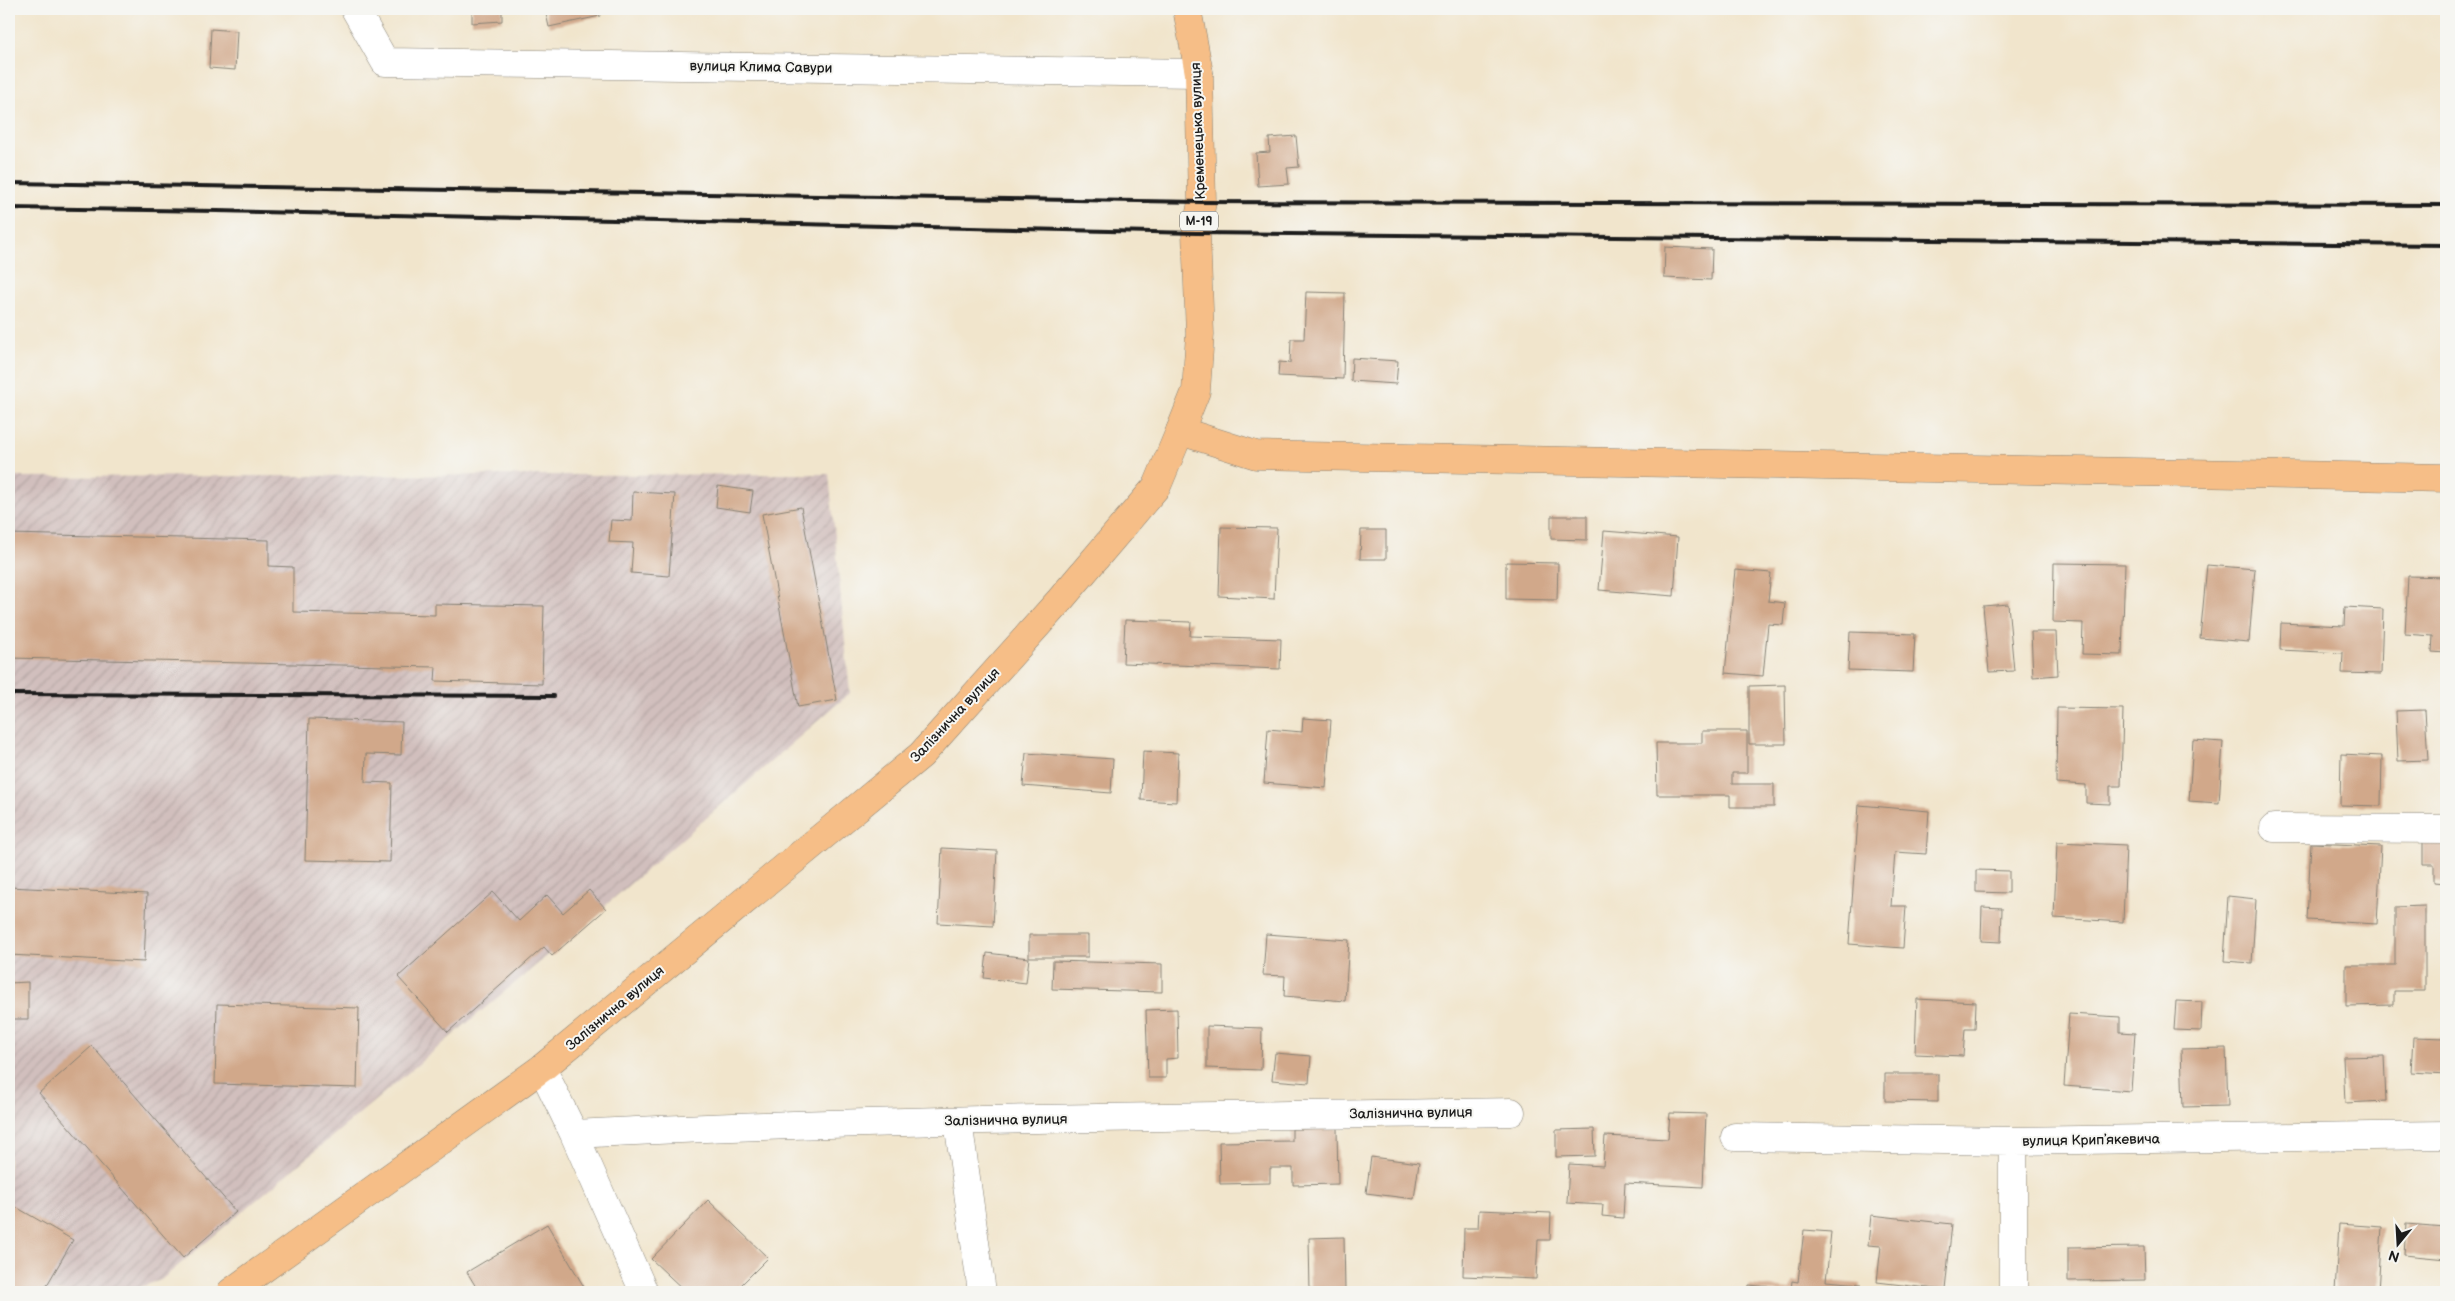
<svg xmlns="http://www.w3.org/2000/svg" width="2455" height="1301" font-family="'Balsamiq Sans',sans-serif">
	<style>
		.industrial { fill: url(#industrial-furrows) }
		.building { fill: #d1a88a }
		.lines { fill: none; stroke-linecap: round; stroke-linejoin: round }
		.minor-casing { stroke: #868074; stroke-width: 29 }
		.major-casing { stroke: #868074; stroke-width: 29 }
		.highway-casing { stroke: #868074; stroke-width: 29 }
		.minor { stroke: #fff; stroke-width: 28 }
		.major { stroke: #f6be87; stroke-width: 28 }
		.highway { stroke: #f6be87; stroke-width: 28 }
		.rail { stroke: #1c1c1c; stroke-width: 4 }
		.labels { text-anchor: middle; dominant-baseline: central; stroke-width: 4; stroke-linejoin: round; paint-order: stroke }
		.shield { fill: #f6f6f2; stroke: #5d5d5c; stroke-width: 1 }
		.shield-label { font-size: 12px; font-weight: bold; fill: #1c1c1c }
		.street-label { font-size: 14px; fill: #1c1c1c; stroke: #f6f6f2 }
	</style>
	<defs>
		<pattern id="industrial-furrows" width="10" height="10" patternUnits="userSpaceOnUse" patternTransform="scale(1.25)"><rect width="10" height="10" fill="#d1bfbd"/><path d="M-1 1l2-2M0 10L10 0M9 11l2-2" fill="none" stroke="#b3a4a2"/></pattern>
	</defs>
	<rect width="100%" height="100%" fill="#f6f6f2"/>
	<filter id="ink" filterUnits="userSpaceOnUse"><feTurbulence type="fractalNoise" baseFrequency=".02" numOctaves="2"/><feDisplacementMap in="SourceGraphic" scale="10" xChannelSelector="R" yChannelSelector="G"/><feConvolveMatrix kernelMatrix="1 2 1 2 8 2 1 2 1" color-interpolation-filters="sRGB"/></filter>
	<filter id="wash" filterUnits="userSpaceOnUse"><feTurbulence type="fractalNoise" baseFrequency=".0096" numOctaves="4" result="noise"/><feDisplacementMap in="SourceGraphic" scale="20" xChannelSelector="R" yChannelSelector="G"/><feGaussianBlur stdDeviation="1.12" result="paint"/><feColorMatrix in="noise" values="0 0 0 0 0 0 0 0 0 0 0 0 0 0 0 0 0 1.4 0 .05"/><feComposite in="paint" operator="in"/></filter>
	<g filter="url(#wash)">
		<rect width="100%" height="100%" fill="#f1e5cc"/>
		<path class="industrial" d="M 829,474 L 850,693 L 553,951 L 161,1280 L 125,1292 L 9,1292 L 9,477 Z"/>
		<g id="blocks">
			<path class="building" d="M 472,9 L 502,9 L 502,21 L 472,23 Z
				M 545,9 L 598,9 L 600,16 L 549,27 Z
				M 211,29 L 237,31 L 235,70 L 209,68 Z
				M 1296,136 L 1299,167 L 1287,168 L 1289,184 L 1258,186 L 1256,153 L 1270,152 L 1269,138 Z
				M 1665,247 L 1712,249 L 1711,280 L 1664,278 Z
				M 1306,292 L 1345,293 L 1343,379 L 1278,376 L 1279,362 L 1290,363 L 1291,339 L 1304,339 Z
				M 1352,358 L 1398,361 L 1396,384 L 1351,381 Z
				M 718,486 L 753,491 L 750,512 L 716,507 Z
				M 633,492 L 675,494 L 669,576 L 631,573 L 633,543 L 609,542 L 611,520 L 632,521 Z
				M 801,507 L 837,700 L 798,707 L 762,514 Z
				M 1551,516 L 1587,516 L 1587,540 L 1551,539 Z
				M 1221,527 L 1277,528 L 1274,599 L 1219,596 Z
				M 1361,530 L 1386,530 L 1386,559 L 1360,559 Z
				M 1604,531 L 1678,537 L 1674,596 L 1599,590 Z
				M 9,534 L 269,540 L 269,566 L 293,567 L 293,612 L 435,615 L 435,604 L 544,606 L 542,684 L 435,681 L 436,667 L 9,658 Z
				M 1506,562 L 1558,563 L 1557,600 L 1506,599 Z
				M 2054,563 L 2125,564 L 2122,655 L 2082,654 L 2083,623 L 2053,622 Z
				M 2207,565 L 2255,569 L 2249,642 L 2200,638 Z
				M 1735,570 L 1771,573 L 1768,601 L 1785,603 L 1783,625 L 1768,624 L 1763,676 L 1725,673 Z
				M 2408,576 L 2446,577 L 2446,653 L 2432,652 L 2433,636 L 2405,634 Z
				M 2008,604 L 2014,671 L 1989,672 L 1983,606 Z
				M 2345,607 L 2383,609 L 2381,674 L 2342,673 L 2343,653 L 2280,650 L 2281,623 L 2344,626 Z
				M 1125,620 L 1191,622 L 1190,636 L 1281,639 L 1280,669 L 1123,663 Z
				M 1850,632 L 1915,634 L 1913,672 L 1848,670 Z
				M 2031,632 L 2056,632 L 2058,675 L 2033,677 Z
				M 1785,685 L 1786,744 L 1749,744 L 1749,686 Z
				M 2057,708 L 2123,709 L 2121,786 L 2110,786 L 2110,804 L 2086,803 L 2086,785 L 2056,783 Z
				M 2425,710 L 2428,760 L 2398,761 L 2396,711 Z
				M 1303,718 L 1331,720 L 1326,788 L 1264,783 L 1268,729 L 1302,732 Z
				M 309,719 L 402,722 L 401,755 L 366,754 L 365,782 L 392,783 L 390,862 L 305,860 Z
				M 1702,731 L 1747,731 L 1747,773 L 1732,773 L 1732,784 L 1774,784 L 1774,807 L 1730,807 L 1730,795 L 1657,795 L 1656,743 L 1702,743 Z
				M 2193,740 L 2223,742 L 2219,803 L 2189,801 Z
				M 1143,751 L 1178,753 L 1176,802 L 1141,800 Z
				M 1026,753 L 1113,759 L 1111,793 L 1023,786 Z
				M 2341,754 L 2382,756 L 2381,806 L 2340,805 Z
				M 1859,805 L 1929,811 L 1926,854 L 1895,852 L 1891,906 L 1906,906 L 1903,948 L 1849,944 Z
				M 2423,834 L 2446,835 L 2446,883 L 2434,882 L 2434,864 L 2423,864 Z
				M 2057,842 L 2126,845 L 2123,922 L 2054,918 Z
				M 2311,843 L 2381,846 L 2377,924 L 2307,920 Z
				M 942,848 L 997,851 L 993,926 L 938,923 Z
				M 1976,870 L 2009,871 L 2009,893 L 1976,892 Z
				M 9,887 L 147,894 L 144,962 L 9,955 Z
				M 589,890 L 606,909 L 552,956 L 544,947 L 448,1032 L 398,977 L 493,892 L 519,921 L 547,895 L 563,913 Z
				M 2228,896 L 2256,899 L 2252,963 L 2224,961 Z
				M 2425,906 L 2425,991 L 2394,991 L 2394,1005 L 2346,1006 L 2346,965 L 2395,965 L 2395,907 Z
				M 1982,907 L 2002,908 L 2001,942 L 1981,941 Z
				M 1266,934 L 1349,940 L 1345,1001 L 1284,996 L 1285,976 L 1263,975 Z
				M 1029,935 L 1088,935 L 1088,957 L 1029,957 Z
				M 987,953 L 1029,958 L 1026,983 L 984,978 Z
				M 1053,961 L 1162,964 L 1162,992 L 1052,989 Z
				M 28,982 L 28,1019 L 9,1019 L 9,983 Z
				M 1917,999 L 1976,1002 L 1975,1029 L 1965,1029 L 1963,1056 L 1915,1054 Z
				M 2176,1001 L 2202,1002 L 2201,1031 L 2174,1030 Z
				M 217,1004 L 359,1008 L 357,1088 L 215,1084 Z
				M 1177,1009 L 1178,1058 L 1166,1059 L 1166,1078 L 1148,1078 L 1146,1010 Z
				M 2069,1014 L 2120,1017 L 2120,1032 L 2135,1033 L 2131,1091 L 2064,1086 Z
				M 1207,1026 L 1262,1028 L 1261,1070 L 1207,1068 Z
				M 2413,1037 L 2446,1038 L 2446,1074 L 2411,1072 Z
				M 92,1046 L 236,1212 L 183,1258 L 39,1093 Z
				M 2226,1048 L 2228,1106 L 2183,1107 L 2181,1049 Z
				M 1275,1053 L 1311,1056 L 1309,1083 L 1272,1080 Z
				M 2384,1056 L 2386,1101 L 2345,1103 L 2343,1057 Z
				M 1885,1074 L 1938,1074 L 1938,1102 L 1885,1101 Z
				M 1670,1113 L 1706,1114 L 1703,1187 L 1625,1183 L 1623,1218 L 1602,1216 L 1603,1205 L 1567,1203 L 1569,1164 L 1603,1166 L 1605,1136 L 1668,1139 Z
				M 1337,1128 L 1338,1184 L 1293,1185 L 1293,1168 L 1270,1168 L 1270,1183 L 1220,1184 L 1219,1142 L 1292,1141 L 1292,1129 Z
				M 1594,1129 L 1595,1156 L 1556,1157 L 1556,1130 Z
				M 1371,1157 L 1419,1163 L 1414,1199 L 1366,1193 Z
				M 708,1200 L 768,1258 L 734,1292 L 686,1292 L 651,1259 Z
				M 9,1203 L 73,1240 L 43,1292 L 9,1291 Z
				M 1479,1210 L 1551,1213 L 1550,1240 L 1538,1240 L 1536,1279 L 1463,1276 L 1464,1228 L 1478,1228 Z
				M 1871,1215 L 1952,1224 L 1945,1290 L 1877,1282 L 1881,1246 L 1868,1245 Z
				M 547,1224 L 587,1292 L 479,1292 L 467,1272 Z
				M 2339,1224 L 2382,1227 L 2378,1292 L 2335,1292 Z
				M 2406,1224 L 2446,1227 L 2446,1259 L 2404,1255 Z
				M 1804,1230 L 1831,1232 L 1826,1281 L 1861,1284 L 1860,1292 L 1748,1292 L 1749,1285 L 1791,1289 L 1792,1281 L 1798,1282 Z
				M 1344,1237 L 1345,1291 L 1310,1292 L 1309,1238 Z
				M 2144,1247 L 2145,1280 L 2068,1281 L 2068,1248 Z"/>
		</g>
	</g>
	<g filter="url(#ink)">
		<use href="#blocks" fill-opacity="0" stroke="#868074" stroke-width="1"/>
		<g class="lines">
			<g class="minor-casing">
				<path id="minor" d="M 355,9 L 385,62 L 1199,73
					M 2274,828 L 2446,829
					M 542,1068 L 574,1134 C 886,1118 1199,1117 1511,1112
					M 958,1121 L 982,1292
					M 574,1134 L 644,1292
					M 1735,1137 L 2013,1141 L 2446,1135
					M 2013,1141 L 2013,1292"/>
			</g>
			<g class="major-casing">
				<path id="major" d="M 231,1292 L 542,1068 L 921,755 L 1060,600 L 1157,486 L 1180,431"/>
			</g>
			<g class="highway-casing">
				<path id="highway" d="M 1187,9 L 1199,73 L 1202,202 L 1196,233 L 1200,334 L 1196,391 L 1180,431 L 1256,455 L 2446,478"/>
			</g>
			<use href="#minor" class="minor"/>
			<use href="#major" class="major"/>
			<use href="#highway" class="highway"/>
			<path class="rail" d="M 9,183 L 1202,202 L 2446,205
				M 9,208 L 217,211 L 1196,233 L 2446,245
				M 9,694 L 554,696"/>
		</g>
	</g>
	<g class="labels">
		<rect class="shield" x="1180" y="211.5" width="38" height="19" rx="4"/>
		<g class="shield-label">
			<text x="1199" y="221">М-19</text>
		</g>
		<g class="street-label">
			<text transform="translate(761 67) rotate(1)">вулиця Клима Савури</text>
			<text transform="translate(1198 131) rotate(-92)">Кременецька вулиця</text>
			<text transform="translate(955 715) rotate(-47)">Залізнична вулиця</text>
			<text transform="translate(615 1008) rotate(-40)">Залізнична вулиця</text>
			<text transform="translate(1411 1113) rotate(-1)">Залізнична вулиця</text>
			<text transform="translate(1006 1120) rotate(-1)">Залізнична вулиця</text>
			<text transform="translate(2091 1140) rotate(-1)">вулиця Крипʼякевича</text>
		</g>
	</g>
	<rect width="2455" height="1301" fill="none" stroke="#f6f6f2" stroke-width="30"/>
	<g transform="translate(2398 1244) rotate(198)" stroke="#f6f6f2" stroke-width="4" paint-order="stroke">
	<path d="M0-4L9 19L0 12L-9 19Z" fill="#1c1c1c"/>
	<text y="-8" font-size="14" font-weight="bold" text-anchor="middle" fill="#1c1c1c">N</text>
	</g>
</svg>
